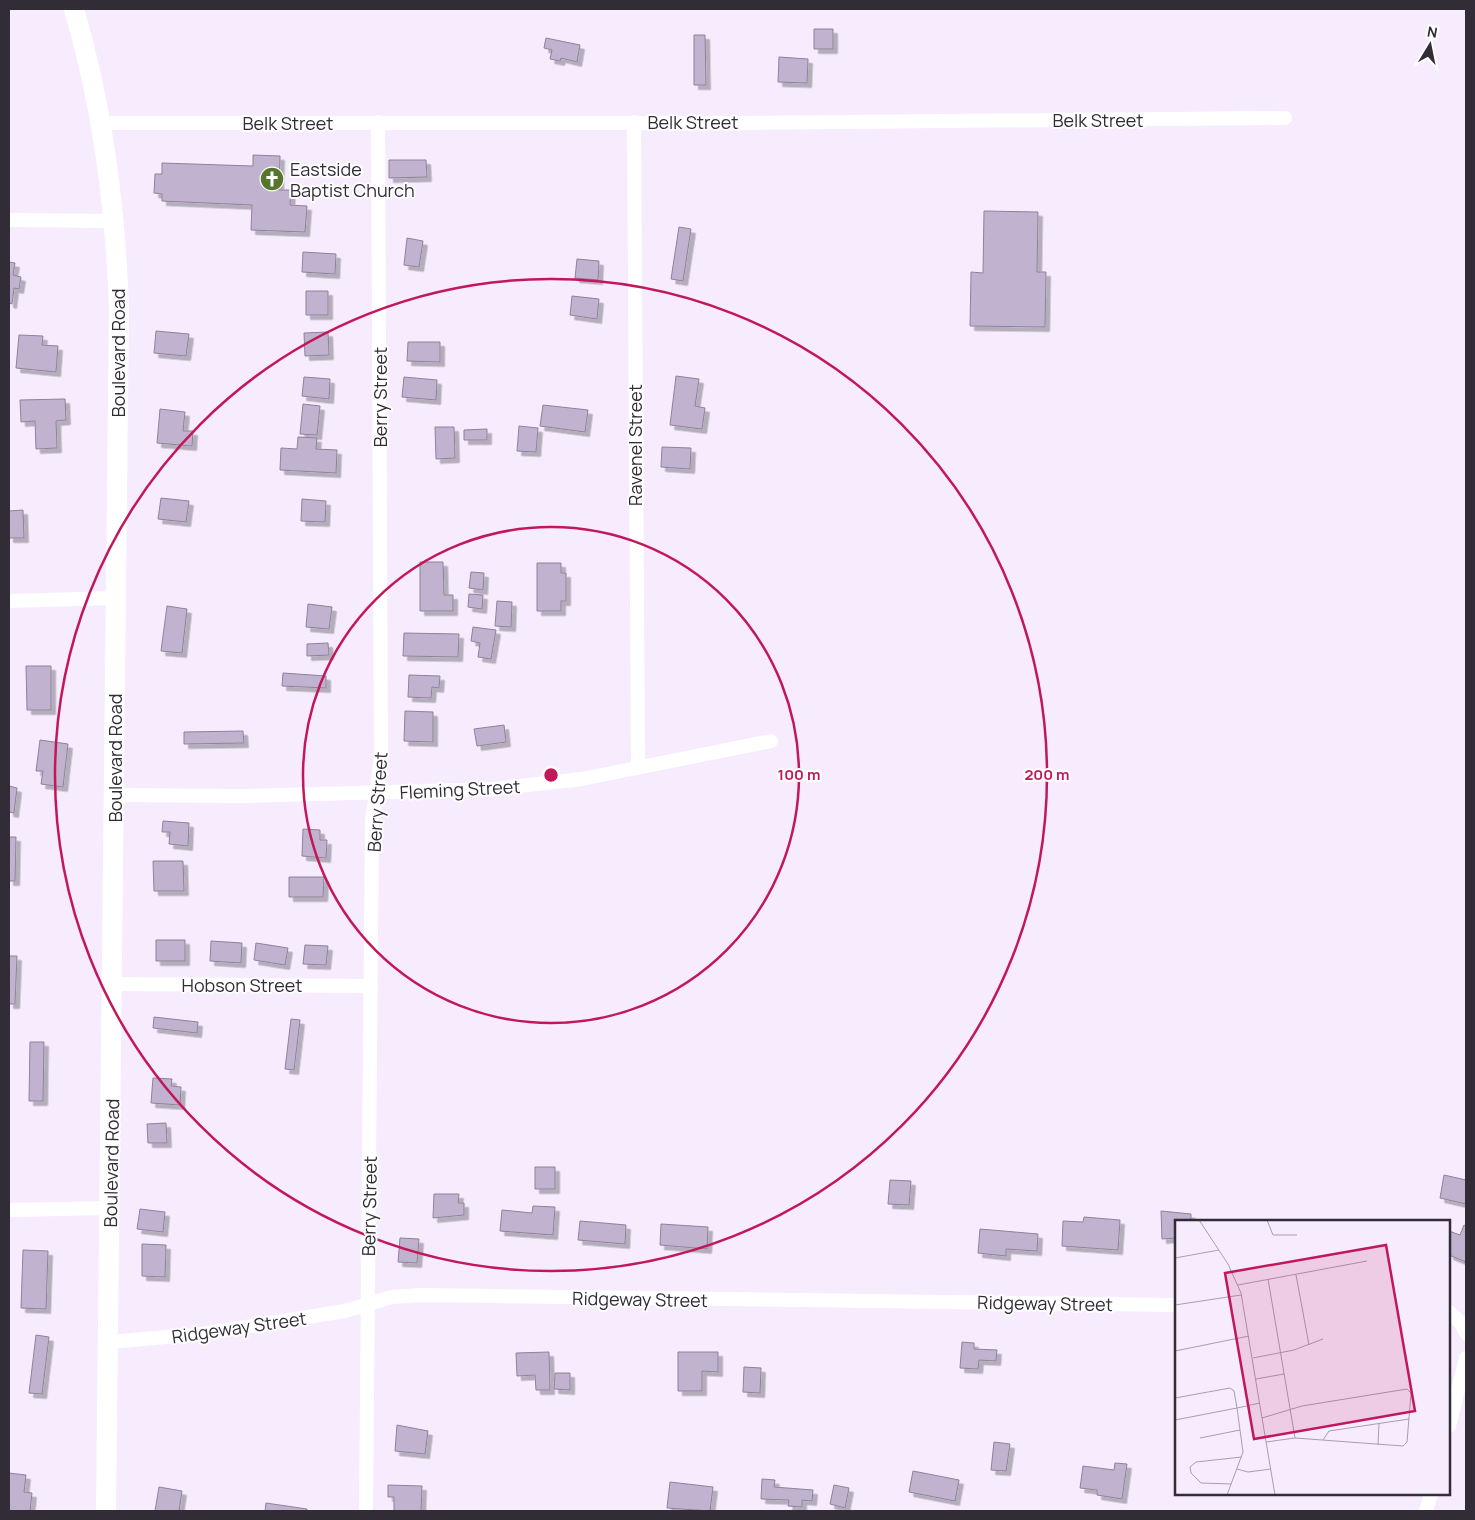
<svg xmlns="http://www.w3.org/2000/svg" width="1475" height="1520" font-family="Manrope,sans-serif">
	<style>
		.building { fill: #c1b2cf; stroke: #8f819c; filter: url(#shadow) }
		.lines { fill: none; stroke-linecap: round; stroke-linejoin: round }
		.street { stroke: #fff; stroke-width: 14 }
		.secondary { stroke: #fff; stroke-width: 20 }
		.ring { fill: none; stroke: #c2185b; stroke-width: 2.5 }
		.labels { text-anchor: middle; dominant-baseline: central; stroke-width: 4; stroke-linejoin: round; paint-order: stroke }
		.street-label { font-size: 18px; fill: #322c37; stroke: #fefefe }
		.poi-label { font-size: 18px; fill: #322c37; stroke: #fefefe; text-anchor: start }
		.inset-road { fill: none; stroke: #a89fae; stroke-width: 1 }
		.view { fill: #c2185b; fill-opacity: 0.15; stroke: #c2185b; stroke-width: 2.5 }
		.inset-edge { fill: none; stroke: #322c37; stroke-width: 2.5 }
		.centre { fill: #c2185b; stroke: #fefefe; stroke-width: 2.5 }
		.ring-label { font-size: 15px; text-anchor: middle; font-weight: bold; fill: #c2185b; stroke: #fefefe; stroke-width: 4; stroke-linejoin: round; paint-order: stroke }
	</style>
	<defs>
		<filter id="shadow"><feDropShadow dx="4.5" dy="4.5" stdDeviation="0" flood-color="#0004"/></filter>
	</defs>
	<rect width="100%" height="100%" fill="#f6ecfe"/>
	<path class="building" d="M 814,29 L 833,29 L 833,49 L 814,49 Z
		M 694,35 L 705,35 L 706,85 L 694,85 Z
		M 546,38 L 580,45 L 577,62 L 561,58 L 560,61 L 550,59 L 552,50 L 544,48 Z
		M 779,57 L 808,59 L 807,83 L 778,82 Z
		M 253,155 L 280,156 L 279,190 L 291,190 L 290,205 L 307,206 L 305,232 L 251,230 L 252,205 L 162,201 L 162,194 L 154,193 L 155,174 L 162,174 L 162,163 L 253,166 Z
		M 389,160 L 426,160 L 427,177 L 389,178 Z
		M 984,211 L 1038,212 L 1037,272 L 1046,272 L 1045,327 L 970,326 L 971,272 L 983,273 Z
		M 679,227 L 691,229 L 683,281 L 671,279 Z
		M 407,238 L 423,241 L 419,267 L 404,265 Z
		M 303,252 L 336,254 L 335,274 L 302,272 Z
		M 577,259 L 599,261 L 598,280 L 575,278 Z
		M 9,262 L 15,263 L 13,275 L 21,277 L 19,289 L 14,288 L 12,304 L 9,303 Z
		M 306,291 L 328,291 L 328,315 L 306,315 Z
		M 572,296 L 599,299 L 597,319 L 570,315 Z
		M 156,331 L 189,334 L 186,356 L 154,353 Z
		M 328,332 L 329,355 L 305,356 L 304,333 Z
		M 19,335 L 43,336 L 42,345 L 58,346 L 56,372 L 16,368 Z
		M 408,342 L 440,342 L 440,362 L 407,361 Z
		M 676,376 L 699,379 L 695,406 L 705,408 L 702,429 L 670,425 Z
		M 304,377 L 330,379 L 329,399 L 302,396 Z
		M 404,377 L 437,380 L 436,400 L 402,397 Z
		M 65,399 L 66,420 L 56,421 L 57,448 L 36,449 L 35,421 L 21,422 L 20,400 Z
		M 303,404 L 320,406 L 317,435 L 300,434 Z
		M 543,405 L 588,410 L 585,432 L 540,426 Z
		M 160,409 L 185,412 L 183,431 L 193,431 L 192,446 L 157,443 Z
		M 519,426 L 538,428 L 536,452 L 517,451 Z
		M 435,427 L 454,427 L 455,458 L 436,459 Z
		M 487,429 L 487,440 L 464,440 L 464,430 Z
		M 298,437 L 317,438 L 316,449 L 337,450 L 336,473 L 280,470 L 281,448 L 297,449 Z
		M 662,447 L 691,448 L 690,469 L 661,467 Z
		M 161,498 L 189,501 L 186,522 L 158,519 Z
		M 302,499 L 326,501 L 325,522 L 301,521 Z
		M 23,510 L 24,538 L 9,538 L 9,511 Z
		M 420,562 L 443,562 L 444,595 L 453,595 L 453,611 L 420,611 Z
		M 537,563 L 561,563 L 561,573 L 566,573 L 566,601 L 561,601 L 561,611 L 537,611 Z
		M 471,572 L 484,573 L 483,590 L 469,588 Z
		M 469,594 L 483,595 L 482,609 L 468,607 Z
		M 497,601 L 512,602 L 511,627 L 495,626 Z
		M 308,604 L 332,607 L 329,629 L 306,627 Z
		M 167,606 L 187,609 L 182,653 L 161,651 Z
		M 473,627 L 496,630 L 491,659 L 478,657 L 480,643 L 471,641 Z
		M 404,633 L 459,634 L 458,657 L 403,656 Z
		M 328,643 L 329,655 L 307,656 L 307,644 Z
		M 26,666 L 51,666 L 51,710 L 27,710 Z
		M 283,673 L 326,676 L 326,688 L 282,686 Z
		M 409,675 L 440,676 L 439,688 L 432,687 L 431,698 L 408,697 Z
		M 405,711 L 433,712 L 433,742 L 404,741 Z
		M 504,725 L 506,742 L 477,746 L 474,729 Z
		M 243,731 L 244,743 L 184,744 L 184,732 Z
		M 40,740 L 68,744 L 63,787 L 41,784 L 43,771 L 36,771 Z
		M 9,786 L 17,788 L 14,813 L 9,812 Z
		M 163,821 L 189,823 L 188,846 L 169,844 L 170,832 L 162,832 Z
		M 303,829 L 320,830 L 320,840 L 327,840 L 326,858 L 302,856 Z
		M 9,837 L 16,837 L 15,881 L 9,881 Z
		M 153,861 L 183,861 L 184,891 L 154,891 Z
		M 289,877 L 324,877 L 323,897 L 289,897 Z
		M 156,940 L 185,940 L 185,961 L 156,961 Z
		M 211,941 L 242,943 L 241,963 L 210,961 Z
		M 256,943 L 288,948 L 285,965 L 254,960 Z
		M 305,945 L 328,946 L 326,965 L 303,964 Z
		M 9,956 L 17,956 L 15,1004 L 9,1004 Z
		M 154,1017 L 198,1022 L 197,1033 L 153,1028 Z
		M 291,1019 L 300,1020 L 294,1070 L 285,1069 Z
		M 30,1042 L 44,1042 L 43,1101 L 29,1101 Z
		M 153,1078 L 172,1079 L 171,1086 L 181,1087 L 180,1105 L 151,1103 Z
		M 166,1123 L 167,1143 L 148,1143 L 147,1124 Z
		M 535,1167 L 555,1167 L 555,1189 L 535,1189 Z
		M 1444,1175 L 1466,1180 L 1466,1204 L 1440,1198 Z
		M 890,1180 L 911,1181 L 909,1205 L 888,1204 Z
		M 434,1194 L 459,1194 L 458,1203 L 464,1203 L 464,1215 L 433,1218 Z
		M 533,1206 L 555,1207 L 553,1235 L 500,1231 L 502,1210 L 532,1213 Z
		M 140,1209 L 165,1212 L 163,1232 L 137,1229 Z
		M 1161,1211 L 1191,1214 L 1191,1221 L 1176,1221 L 1176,1238 L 1162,1239 Z
		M 1084,1217 L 1120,1220 L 1118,1250 L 1062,1246 L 1063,1221 L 1083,1222 Z
		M 580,1221 L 626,1225 L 625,1244 L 578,1240 Z
		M 661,1224 L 708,1227 L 707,1249 L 660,1245 Z
		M 1464,1225 L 1466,1226 L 1466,1262 L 1449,1255 L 1449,1231 L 1460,1235 Z
		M 980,1229 L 1038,1234 L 1037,1251 L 1006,1249 L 1006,1256 L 978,1253 Z
		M 400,1238 L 419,1239 L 417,1263 L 398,1262 Z
		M 142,1244 L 166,1245 L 165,1277 L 142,1276 Z
		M 23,1250 L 48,1251 L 46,1309 L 21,1308 Z
		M 36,1335 L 49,1337 L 42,1394 L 29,1393 Z
		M 962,1342 L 974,1343 L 974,1349 L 997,1350 L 996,1361 L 979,1360 L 978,1369 L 960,1368 Z
		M 549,1352 L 550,1390 L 536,1390 L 535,1375 L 517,1376 L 516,1353 Z
		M 678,1352 L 718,1352 L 718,1372 L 702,1371 L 702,1391 L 678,1391 Z
		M 744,1367 L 761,1368 L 760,1393 L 743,1392 Z
		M 555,1373 L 570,1373 L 570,1390 L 554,1389 Z
		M 397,1425 L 428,1431 L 425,1454 L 395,1451 Z
		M 994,1442 L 1010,1444 L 1006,1471 L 991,1470 Z
		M 1115,1463 L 1127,1464 L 1122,1499 L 1097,1495 L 1097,1490 L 1080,1488 L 1083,1466 L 1114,1470 Z
		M 913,1471 L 959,1480 L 955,1501 L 909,1492 Z
		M 9,1473 L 26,1475 L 24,1492 L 32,1493 L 30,1511 L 9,1511 Z
		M 762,1479 L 775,1480 L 774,1487 L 813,1490 L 812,1501 L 802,1500 L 802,1507 L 788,1506 L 789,1500 L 761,1499 Z
		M 670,1482 L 713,1487 L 710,1511 L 667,1508 Z
		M 388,1485 L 422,1486 L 421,1511 L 394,1511 L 394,1497 L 388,1497 Z
		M 834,1485 L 849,1488 L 845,1508 L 830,1504 Z
		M 159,1487 L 182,1491 L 179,1511 L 155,1511 Z
		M 266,1503 L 307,1509 L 307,1511 L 265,1511 Z"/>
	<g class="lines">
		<path class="street" d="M 634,122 L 638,767
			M 101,123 L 722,123 L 1285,118
			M 9,220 L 114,221
			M 9,601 L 116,598
			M 114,795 L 245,796 L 493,789 L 582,779 L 771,741
			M 112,984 L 371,986
			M 9,1210 L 110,1208
			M 1449,1312 L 1461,1323 L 1466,1333
			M 109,1342 L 201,1334 L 345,1311 L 392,1297 L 421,1295 L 1176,1305
			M 1449,1426 L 1466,1358
			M 366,1511 L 372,821 L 381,758 L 378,122
			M 1426,1511 L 1431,1494"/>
		<path class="secondary" d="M 74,9 C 103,108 115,205 119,307 L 106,1511"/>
	</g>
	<g class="ring">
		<circle cx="551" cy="775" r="248"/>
		<circle cx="551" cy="775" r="496"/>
	</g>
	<defs>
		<g id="church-disc" transform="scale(1.25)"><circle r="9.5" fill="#57762d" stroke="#fefefe"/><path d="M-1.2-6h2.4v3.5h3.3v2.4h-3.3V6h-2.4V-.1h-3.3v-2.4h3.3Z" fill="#fff"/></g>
	</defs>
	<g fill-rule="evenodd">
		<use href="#church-disc" x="272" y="179"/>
	</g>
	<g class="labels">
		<g class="street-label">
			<text x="1098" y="120">Belk Street</text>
			<text x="693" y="122">Belk Street</text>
			<text x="288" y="123">Belk Street</text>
			<text transform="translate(118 353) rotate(-90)">Boulevard Road</text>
			<text transform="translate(380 397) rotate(-90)">Berry Street</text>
			<text transform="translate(635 445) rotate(-90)">Ravenel Street</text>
			<text transform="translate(115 758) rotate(-90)">Boulevard Road</text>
			<text transform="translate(460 789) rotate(-3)">Fleming Street</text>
			<text transform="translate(377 802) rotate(-86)">Berry Street</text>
			<text x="242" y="985">Hobson Street</text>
			<text transform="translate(111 1163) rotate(-89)">Boulevard Road</text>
			<text transform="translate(369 1206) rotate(-89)">Berry Street</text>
			<text transform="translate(640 1299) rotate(1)">Ridgeway Street</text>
			<text transform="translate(1045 1303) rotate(1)">Ridgeway Street</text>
			<text transform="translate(239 1327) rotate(-8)">Ridgeway Street</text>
		</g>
		<g class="poi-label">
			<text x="290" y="169">Eastside<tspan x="290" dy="21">Baptist Church</tspan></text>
		</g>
	</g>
	<g transform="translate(1175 1220)">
		<rect width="275" height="275" fill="#f6ecfe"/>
		<path class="inset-road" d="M 24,0 L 53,44 L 66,73 L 100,275M 92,0 L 98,15 L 122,15M 0,38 L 44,30M 121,55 L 134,125M 93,59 L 120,218M 63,65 L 192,41M 0,85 L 66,75M 0,131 L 74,116M 78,138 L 119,130 L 148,119M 81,159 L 109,154M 0,178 L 55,168 L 59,171 L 62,188 L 0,200M 87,198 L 127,186 L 232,169 L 236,173 L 232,222 L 228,226 L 120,218 L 91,222M 25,218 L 65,210M 148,220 L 154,211 L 234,199M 203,225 L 204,203M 62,249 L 73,252 L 96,249M 56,264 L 26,263 L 16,253 L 15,247 L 21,242 L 67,237M 52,275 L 68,232 L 62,188 L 85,183"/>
		<path class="view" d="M 211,25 L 240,191 L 79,219 L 50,53 Z"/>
		<rect width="275" height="275" class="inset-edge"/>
	</g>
	<circle cx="551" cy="775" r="8" class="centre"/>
	<g class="ring-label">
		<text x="799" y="780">100 m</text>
		<text x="1047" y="780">200 m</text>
	</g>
	<rect width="1475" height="1520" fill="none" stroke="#322c37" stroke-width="20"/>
	<g transform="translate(1430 45) rotate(10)" stroke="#fefefe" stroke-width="4" paint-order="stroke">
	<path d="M0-4L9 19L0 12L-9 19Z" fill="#322c37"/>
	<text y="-8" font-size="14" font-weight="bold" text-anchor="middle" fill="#322c37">N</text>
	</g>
</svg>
